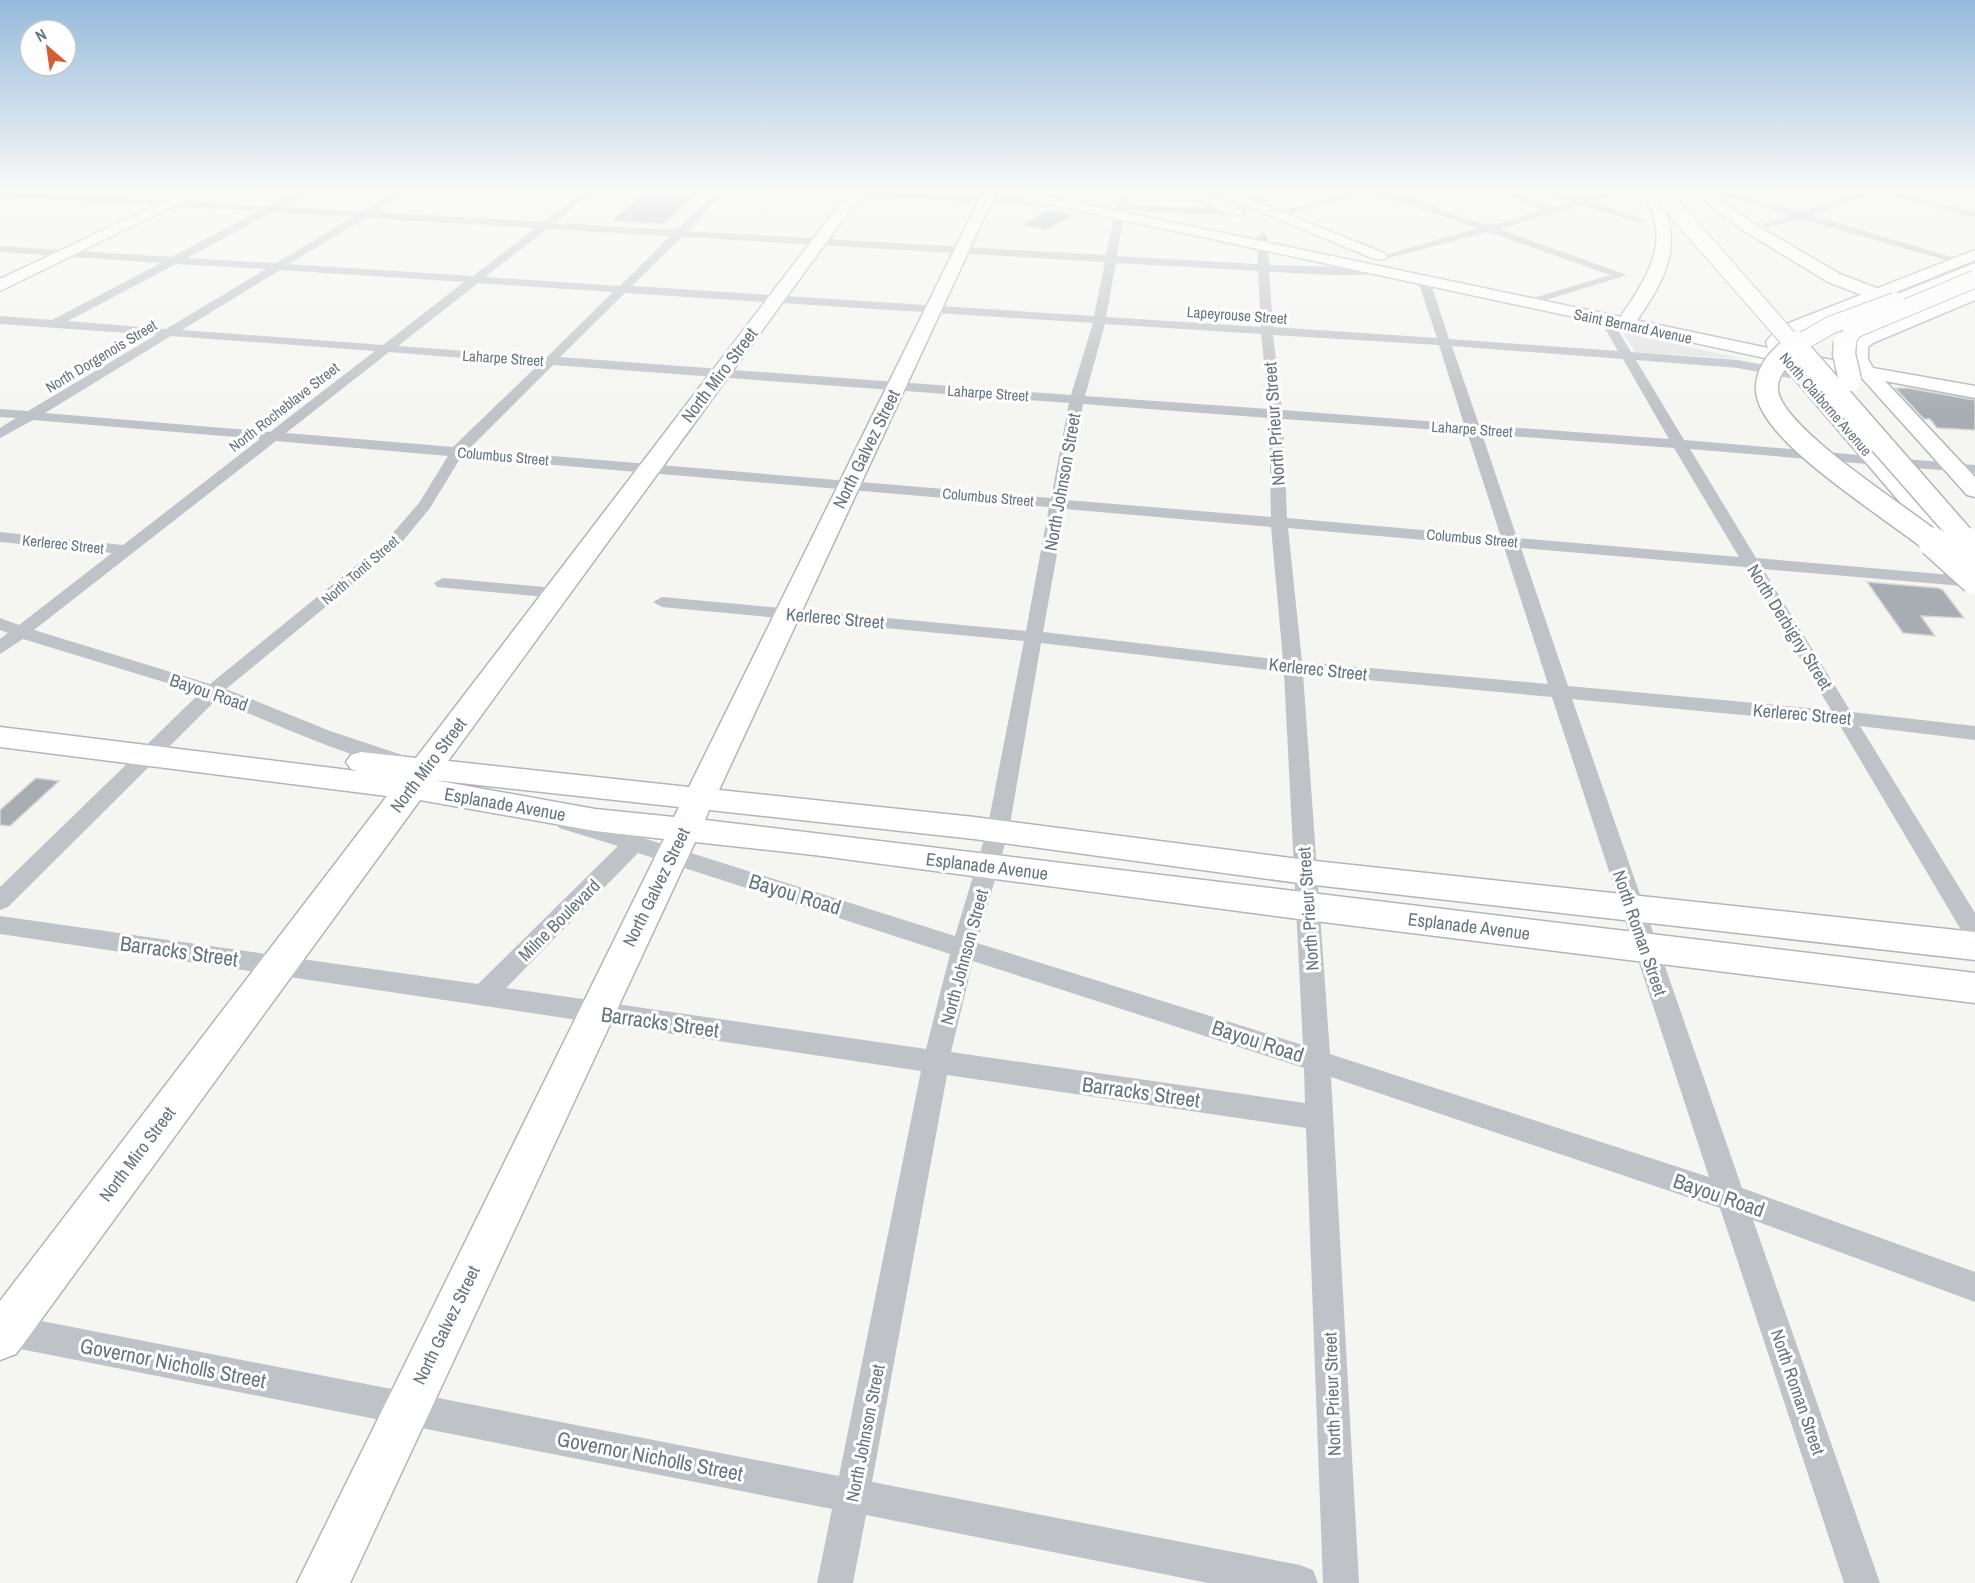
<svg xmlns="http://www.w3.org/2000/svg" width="1975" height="1583" font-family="'Archivo Narrow',sans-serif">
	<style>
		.built { fill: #e3e4e3 }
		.building { fill: #a7adb3; stroke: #d7d7d5; stroke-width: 1.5 }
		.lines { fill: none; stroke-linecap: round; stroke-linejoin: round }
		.secondary-casing { stroke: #b2b6ba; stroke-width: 3 }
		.primary-casing { stroke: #b3b6ba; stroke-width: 3 }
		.highway-casing { stroke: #b2b5b8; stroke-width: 3 }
		.street { fill: #bfc2c6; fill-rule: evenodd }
		.secondary { fill: #fff; fill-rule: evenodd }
		.primary { fill: #fff; fill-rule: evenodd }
		.highway { fill: #fff; fill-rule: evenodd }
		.highway-bridge-far2-casing { stroke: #b2b5b8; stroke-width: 19; stroke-linecap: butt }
		.highway-bridge-far1-casing { stroke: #b2b5b8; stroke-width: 25; stroke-linecap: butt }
		.highway-bridge-casing { stroke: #b2b5b8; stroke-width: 32; stroke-linecap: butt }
		.highway-bridge-far2 { stroke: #fff; stroke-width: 17 }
		.highway-bridge-far1 { stroke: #fff; stroke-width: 22 }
		.highway-bridge { stroke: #fff; stroke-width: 29 }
		.labels { text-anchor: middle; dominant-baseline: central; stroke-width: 6; stroke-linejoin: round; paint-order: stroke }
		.far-street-label { font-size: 15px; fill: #677481; stroke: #fff }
		.street-label { font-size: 18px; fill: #677481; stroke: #fff }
		.near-street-label { font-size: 21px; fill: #677481; stroke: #fff }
	</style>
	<rect width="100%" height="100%" fill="#f5f5f2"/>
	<path class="built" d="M 1623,332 L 1742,359 L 1635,352 Z"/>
	<path class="building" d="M 645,192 L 699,192 L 664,224 L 612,221 Z
		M 1049,210 L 1073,215 L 1046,230 L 1023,225 Z
		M 1895,388 L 1908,388 L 1975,400 L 1975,430 L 1937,428 L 1930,419 L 1924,419 Z
		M 1867,582 L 1938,588 L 1943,590 L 1964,618 L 1921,616 L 1935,636 L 1903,633 Z
		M 36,778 L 59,781 L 10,826 L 0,825 L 0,810 Z"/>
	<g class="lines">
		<g class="secondary-casing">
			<path id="secondary" d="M 849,192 L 863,192 L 448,761 L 689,787 L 983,192 L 996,192 L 719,790 L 974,817 L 1306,860 L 1975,932 L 1975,960 L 1306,884 L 974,839 L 709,810 L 705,820 L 1975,973 L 1975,1003 L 1283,917 L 814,855 L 695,842 L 350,1583 L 297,1583 L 664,839 L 595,831 L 420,800 L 16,1354 L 0,1360 L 0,1301 L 387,796 L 0,747 L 0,727 L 357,771 L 351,769 L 346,762 L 351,755 L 361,752 L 416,758 ZM 434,780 L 679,807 L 674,817 L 595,809 Z
				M 1004,192 L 1028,192 L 1768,348 L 1766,342 C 1772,333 1779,328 1789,323 L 1975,250 L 1975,260 L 1801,331 L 1784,343 L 1791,352 L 1853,364 L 1850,346 L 1861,335 L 1975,289 L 1975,300 L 1873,343 L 1868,347 L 1868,359 L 1873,368 L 1975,386 L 1975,398 L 1885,381 L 1975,477 L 1975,497 L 1967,495 L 1860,376 L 1802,365 L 1972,558 L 1968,563 L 1952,563 L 1779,361 L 1011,196 Z
				M 1180,192 L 1198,192 L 1244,212 L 1242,215 L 1232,215 Z
				M 1213,192 L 1231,192 L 1384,253 L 1387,256 L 1384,259 L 1374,259 Z"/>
		</g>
		<g class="primary-casing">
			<path id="primary" d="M 184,192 L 202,192 L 0,291 L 0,279 Z"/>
		</g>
		<g class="highway-casing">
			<path id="highway" d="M 1644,192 L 1658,192 C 1686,248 1664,281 1632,328 L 1625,330 L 1616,324 C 1634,296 1661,262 1656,227 C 1654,214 1648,203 1644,192 Z
				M 1693,192 L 1709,192 L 1756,225 L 1840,274 L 1895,295 L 1975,263 L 1975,274 L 1912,301 L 1918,303 L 1924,312 L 1918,324 L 1904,324 L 1902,320 L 1904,311 L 1828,282 L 1744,231 Z"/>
		</g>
		<path class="street" d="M 0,192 L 268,206 L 296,192 L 306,192 L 282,207 L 363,212 L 396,192 L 406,192 L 375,212 L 543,222 L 583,192 L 592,192 L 555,223 L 676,230 L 716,192 L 725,192 L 688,231 L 1106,255 L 1120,192 L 1129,192 L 1127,204 L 1225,209 L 1254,201 L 1256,192 L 1264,192 L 1262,205 L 1225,215 L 1125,210 L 1117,256 L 1258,264 L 1257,236 L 1262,233 L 1267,236 L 1269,265 L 1376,268 L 1382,271 C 1370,280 1289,272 1269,272 L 1273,327 L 1437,338 L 1418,281 L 1424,278 L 1430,281 L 1449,339 L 1618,351 L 1600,320 L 1606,316 L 1610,317 L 1631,352 L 1738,360 L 1790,370 L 1797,374 L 1790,378 L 1738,368 L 1636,360 L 1684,440 L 1975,465 L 1975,473 L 1690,449 L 1756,558 L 1975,577 L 1975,587 L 1763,569 L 1851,712 L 1975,726 L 1975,740 L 1860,726 L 1975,913 L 1975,942 L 1967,940 L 1839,724 L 1572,699 L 1742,1188 L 1975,1272 L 1975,1302 L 1753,1220 L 1880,1583 L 1844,1583 L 1720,1208 L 1331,1077 L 1359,1583 L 1323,1583 L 1306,1128 L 947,1075 L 872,1482 L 1300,1565 L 1313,1570 L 1318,1583 L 1208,1583 L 866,1515 L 853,1583 L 817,1583 L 832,1509 L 0,1345 L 0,1313 L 839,1476 L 921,1071 L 0,934 L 0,916 L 478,984 L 618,846 L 559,828 L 556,822 L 559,816 L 567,814 L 955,936 L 987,830 L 1024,641 L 662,607 L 653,602 L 662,597 L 1026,631 L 1049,507 L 461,457 L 430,508 L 397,548 L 226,689 L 330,731 L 411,758 L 414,763 L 411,768 C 388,775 247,712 216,700 L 8,907 L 0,910 L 0,887 L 200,693 L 23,639 L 0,654 L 0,639 L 8,633 L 0,630 L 0,618 L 19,625 L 112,553 L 0,542 L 0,532 L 123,545 L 260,439 L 33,420 L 0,438 L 0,428 L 16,418 L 0,417 L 0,409 L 28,411 L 156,335 L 0,324 L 0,316 L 52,320 L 161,263 L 0,252 L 0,246 L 172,257 L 258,211 L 0,196 ZM 272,212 L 353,217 L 276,263 L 187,258 ZM 366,218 L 535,228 L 473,276 L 289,264 ZM 547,229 L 670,236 L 620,286 L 485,277 ZM 682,237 L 1105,262 L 1094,316 L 632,286 ZM 1116,263 L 1258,271 L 1261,327 L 1106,317 ZM 176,264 L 266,269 L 166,329 L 68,321 ZM 280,270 L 464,282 L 383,345 L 182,330 ZM 478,283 L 613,292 L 547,357 L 398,346 ZM 625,293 L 1093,323 L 1071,395 L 560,357 ZM 1105,324 L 1261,334 L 1269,409 L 1085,396 ZM 1273,335 L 1439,345 L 1464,424 L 1282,410 ZM 171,336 L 375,351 L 270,432 L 45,413 ZM 1452,346 L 1623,359 L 1669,439 L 1479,425 ZM 389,352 L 539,364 L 453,447 L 286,433 ZM 553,365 L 1069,403 L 1051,498 L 469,449 ZM 1083,404 L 1269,418 L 1271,517 L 1066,500 ZM 1283,419 L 1467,432 L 1501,537 L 1287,518 ZM 1482,434 L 1674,448 L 1739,557 L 1517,538 ZM 276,441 L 448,456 L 419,503 L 385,542 L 210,684 L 34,630 ZM 1065,509 L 1271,527 L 1283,660 L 1043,632 ZM 1288,528 L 1504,547 L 1548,684 L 1302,662 ZM 1521,548 L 1745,567 L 1831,710 L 1568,686 ZM 1041,643 L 1284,672 L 1303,1045 L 977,943 L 1009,830 ZM 1303,674 L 1552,697 L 1709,1177 L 1330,1054 ZM 638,853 L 950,954 L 926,1049 L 506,988 ZM 973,961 L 1304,1068 L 1305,1103 L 951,1052 Z
			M 851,192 L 898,192 L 1064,201 L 1069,204 L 1064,207 L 856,195 Z
			M 1350,192 L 1364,192 L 1276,217 L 1271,214 Z
			M 1370,192 C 1411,188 1448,218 1487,224 C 1499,226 1529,214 1542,210 L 1503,192 L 1514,192 L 1552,207 L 1572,202 L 1547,192 C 1559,192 1569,197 1581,198 C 1593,199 1607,192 1620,192 L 1592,202 L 1646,220 L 1641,223 L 1582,205 L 1499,229 L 1627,275 L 1527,306 L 1521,303 L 1523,301 L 1610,275 L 1488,232 L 1381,260 L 1381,256 L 1478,228 Z
			M 1714,192 L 1728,192 L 1800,212 L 1864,192 L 1876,192 L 1811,215 L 1965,261 L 1956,263 L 1801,219 L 1764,228 L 1764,224 L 1790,215 Z
			M 1880,192 L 1895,192 L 1975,212 L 1975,218 Z
			M 443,578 L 556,588 L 565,593 L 556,598 L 437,587 L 434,583 Z"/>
		<use href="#secondary" class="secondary"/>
		<use href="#primary" class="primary"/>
		<use href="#highway" class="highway"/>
		<g class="highway-bridge-far2-casing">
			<path id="highway-bridge-far2" d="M 1660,192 L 1794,345
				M 1796,345 L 1831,325 L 1896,301
				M 1845,345 L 1853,330 L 1975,279"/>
		</g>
		<g class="highway-bridge-far1-casing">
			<path id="highway-bridge-far1" d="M 1793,343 L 1968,543
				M 1798,343 C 1782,355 1765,370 1767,391 C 1771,436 1898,513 1934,543
				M 1845,343 L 1844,354 L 1850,380"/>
		</g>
		<g class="highway-bridge-casing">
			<path id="highway-bridge" d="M 1933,542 L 1975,580
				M 1967,542 L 1975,551"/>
		</g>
		<use href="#highway-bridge-far2" class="highway-bridge-far2"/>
		<use href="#highway-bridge-far1" class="highway-bridge-far1"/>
		<use href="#highway-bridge" class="highway-bridge"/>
	</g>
	<linearGradient id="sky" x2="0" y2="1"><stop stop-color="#95badb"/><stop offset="0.46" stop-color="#fafaf9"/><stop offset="1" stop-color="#fafaf9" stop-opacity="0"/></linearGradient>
	<rect width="1975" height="413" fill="url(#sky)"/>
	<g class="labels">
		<g class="far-street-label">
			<text transform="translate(1237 315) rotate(4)">Lapeyrouse Street</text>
			<text transform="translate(1633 326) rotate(12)">Saint Bernard Avenue</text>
			<text transform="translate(101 356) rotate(-31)">North Dorgenois Street</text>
			<text transform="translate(503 358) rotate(4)">Laharpe Street</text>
			<text transform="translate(988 393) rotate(4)">Laharpe Street</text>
			<text transform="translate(1826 404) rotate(49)">North Claiborne Avenue</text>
			<text transform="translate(284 407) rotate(-38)">North Rocheblave Street</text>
			<text transform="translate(1472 429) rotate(4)">Laharpe Street</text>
			<text transform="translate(503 456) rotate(5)">Columbus Street</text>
			<text transform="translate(988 497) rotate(5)">Columbus Street</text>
			<text transform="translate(1472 538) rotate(5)">Columbus Street</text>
			<text transform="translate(63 544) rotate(6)">Kerlerec Street</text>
			<text transform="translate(360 570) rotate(-41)">North Tonti Street</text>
		</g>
		<g class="street-label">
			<text transform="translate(719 375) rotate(-53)">North Miro Street</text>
			<text transform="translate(1274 424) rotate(-94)">North Prieur Street</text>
			<text transform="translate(866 449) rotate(-64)">North Galvez Street</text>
			<text transform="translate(1062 482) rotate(-80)">North Johnson Street</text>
			<text transform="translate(835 618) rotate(5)">Kerlerec Street</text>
			<text transform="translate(1790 627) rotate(58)">North Derbigny Street</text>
			<text transform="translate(1318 669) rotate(6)">Kerlerec Street</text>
			<text transform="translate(209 692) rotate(19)">Bayou Road</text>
			<text transform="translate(1802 714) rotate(5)">Kerlerec Street</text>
			<text transform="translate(428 765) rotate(-53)">North Miro Street</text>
			<text transform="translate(505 804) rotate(10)">Esplanade Avenue</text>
			<text transform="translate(987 866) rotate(7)">Esplanade Avenue</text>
			<text transform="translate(656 887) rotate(-64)">North Galvez Street</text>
			<text transform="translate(1308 909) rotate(-94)">North Prieur Street</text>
			<text transform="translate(559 920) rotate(-45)">Milne Boulevard</text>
			<text transform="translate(1469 926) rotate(7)">Esplanade Avenue</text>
			<text transform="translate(1640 933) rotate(71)">North Roman Street</text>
			<text transform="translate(964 957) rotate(-75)">North Johnson Street</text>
			<text transform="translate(137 1154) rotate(-53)">North Miro Street</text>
			<text transform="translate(446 1325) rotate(-64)">North Galvez Street</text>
			<text transform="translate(1798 1392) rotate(71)">North Roman Street</text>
			<text transform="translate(1332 1394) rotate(-92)">North Prieur Street</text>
			<text transform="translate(865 1433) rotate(-79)">North Johnson Street</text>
		</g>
		<g class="near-street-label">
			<text transform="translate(795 894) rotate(17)">Bayou Road</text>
			<text transform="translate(179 951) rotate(8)">Barracks Street</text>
			<text transform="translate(660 1022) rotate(8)">Barracks Street</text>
			<text transform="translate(1258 1041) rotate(18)">Bayou Road</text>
			<text transform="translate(1141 1092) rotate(8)">Barracks Street</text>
			<text transform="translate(1719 1195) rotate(19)">Bayou Road</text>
			<text transform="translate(173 1363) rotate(11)">Governor Nicholls Street</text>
			<text transform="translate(650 1456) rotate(11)">Governor Nicholls Street</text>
		</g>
	</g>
	<g transform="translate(48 48) rotate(331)"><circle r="28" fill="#ffffff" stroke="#c2c7cd" stroke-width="1.5"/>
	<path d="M0-4.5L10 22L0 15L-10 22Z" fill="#d45e33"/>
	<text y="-9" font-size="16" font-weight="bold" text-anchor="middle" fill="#677481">N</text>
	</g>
</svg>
